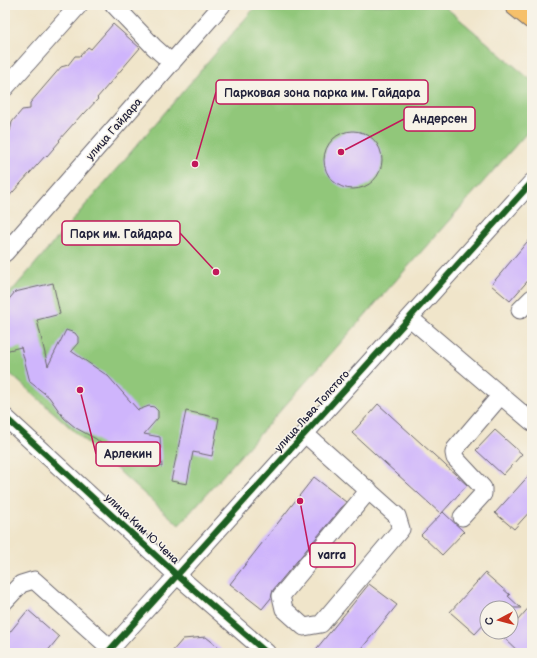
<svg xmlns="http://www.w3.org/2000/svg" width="537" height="658" font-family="'Balsamiq Sans',sans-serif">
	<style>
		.green { fill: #91c77a; stroke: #5a745a }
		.building { fill: #cfb5fc }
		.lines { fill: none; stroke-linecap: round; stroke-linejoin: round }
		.minor-casing { stroke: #6a666d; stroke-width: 19 }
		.major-casing { stroke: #6a666d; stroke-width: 24 }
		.minor { stroke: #fff; stroke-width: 17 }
		.major { stroke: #f6c06b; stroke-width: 22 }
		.cycleway-casing { stroke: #f7f3e8; stroke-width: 8 }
		.cycleway { stroke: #1b5e20; stroke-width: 6 }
		.labels { text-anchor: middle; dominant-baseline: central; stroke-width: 3; stroke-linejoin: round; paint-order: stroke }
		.street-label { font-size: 11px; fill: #22223b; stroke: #f7f3e8 }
		.leader { fill: none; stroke: #c2185b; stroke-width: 1.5 }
		.callout-dot { fill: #c2185b; stroke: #f7f3e8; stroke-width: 1.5 }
		.callout { fill: #f7f3e8; stroke: #c2185b; stroke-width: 1.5 }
		.callout-label { font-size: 12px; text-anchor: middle; font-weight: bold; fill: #22223b }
	</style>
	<rect width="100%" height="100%" fill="#f7f3e8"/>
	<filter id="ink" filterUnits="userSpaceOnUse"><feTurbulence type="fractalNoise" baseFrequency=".025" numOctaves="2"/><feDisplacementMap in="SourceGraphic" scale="8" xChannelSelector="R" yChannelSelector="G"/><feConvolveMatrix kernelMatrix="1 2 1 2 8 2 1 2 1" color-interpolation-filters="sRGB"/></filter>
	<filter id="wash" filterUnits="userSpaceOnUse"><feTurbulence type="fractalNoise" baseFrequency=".012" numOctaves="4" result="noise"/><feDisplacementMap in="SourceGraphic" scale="16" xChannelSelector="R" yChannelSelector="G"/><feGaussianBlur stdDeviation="0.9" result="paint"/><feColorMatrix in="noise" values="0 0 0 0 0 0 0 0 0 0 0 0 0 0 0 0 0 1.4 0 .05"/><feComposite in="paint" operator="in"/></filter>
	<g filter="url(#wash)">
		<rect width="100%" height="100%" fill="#f0e5ca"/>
		<path class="green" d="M 257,5 L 443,5 L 532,81 L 532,127 L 179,525 L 5,369 L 5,299 Z"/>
		<g id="blocks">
			<path class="building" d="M 113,24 L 140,48 L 97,98 L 98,99 L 84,114 L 83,113 L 59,140 L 60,141 L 47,156 L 46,155 L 5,201 L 5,137 L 10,131 L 12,122 L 22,110 L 30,109 L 30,103 L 61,67 L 68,65 L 75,56 L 80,56 L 88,47 L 91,49 Z
				M324 160a29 29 0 1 1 58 0a29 29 0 1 1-58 0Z
				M 532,236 L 532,276 L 510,301 L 491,285 Z
				M 53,283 L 60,314 L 37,320 L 48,366 L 66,330 L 75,333 L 78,337 L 78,343 L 71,351 L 108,376 L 138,410 L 149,406 L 154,407 L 158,411 L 158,418 L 144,434 L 160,437 L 162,467 L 111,451 L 96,439 L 76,428 L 64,418 L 49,397 L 30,382 L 21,347 L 5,351 L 5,304 L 15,292 Z
				M 378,404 L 467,485 L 441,514 L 352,433 Z
				M 186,411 L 219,418 L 212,456 L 193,452 L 187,484 L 171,481 Z
				M 495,430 L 522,454 L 503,475 L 476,450 Z
				M 532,472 L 532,509 L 514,529 L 495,513 Z
				M 314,477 L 346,502 L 273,590 L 271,598 L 262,609 L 230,584 Z
				M 443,512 L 464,532 L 442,555 L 421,535 Z
				M 485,573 L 510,595 L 508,596 L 521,608 L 487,608 L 487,621 L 475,634 L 450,612 Z
				M 369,584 L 397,605 L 358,653 L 313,653 Z
				M 532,604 L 532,653 L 520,653 L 503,637 L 508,632 L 511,632 L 511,628 Z
				M 28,610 L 59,637 L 46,653 L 5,653 L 5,638 Z
				M 206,637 L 226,653 L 171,653 L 183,639 Z"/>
		</g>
	</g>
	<g filter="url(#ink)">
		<use href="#blocks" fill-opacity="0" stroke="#6a666d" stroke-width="1"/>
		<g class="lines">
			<g class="minor-casing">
				<path id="minor" d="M 114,5 L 154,47 L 172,63
					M 5,88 L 79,5
					M 5,253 L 222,5
					M 520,310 L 532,298
					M 410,318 L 532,422
					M 5,417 L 178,576 L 267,653
					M 305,434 L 397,516 L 401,529 L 321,624 L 304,627 L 284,609 L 281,596 L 369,490
					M 462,517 L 483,494 L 483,488 L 455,458 L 454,453 L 455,449 L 501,395
					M 5,601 L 21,584 L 34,580 L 111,649
					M 107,653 L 532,182"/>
			</g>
			<g class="major-casing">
				<path id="major" d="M 516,5 L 532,18"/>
			</g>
			<use href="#minor" class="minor"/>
			<use href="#major" class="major"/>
			<g class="cycleway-casing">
				<path id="cycleway" d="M 5,417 L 178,576 L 267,653
					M 107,653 L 532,182"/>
			</g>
			<use href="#cycleway" class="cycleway"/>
		</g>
	</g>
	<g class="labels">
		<g class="street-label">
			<text transform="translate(114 129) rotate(-49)">улица Гайдара</text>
			<text transform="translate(312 411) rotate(-48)">улица Льва Толстого</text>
			<text transform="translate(142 529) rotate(43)">улица Ким Ю Чена</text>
		</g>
	</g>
	<path class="leader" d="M195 164L216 92M341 152L404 119M216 272L180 233M80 390L96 454M300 501L310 555"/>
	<g class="callout-dot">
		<circle cx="195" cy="164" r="4"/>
		<circle cx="341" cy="152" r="4"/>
		<circle cx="216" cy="272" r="4"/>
		<circle cx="80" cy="390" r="4"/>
		<circle cx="300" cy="501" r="4"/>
	</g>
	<g class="callout">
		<rect x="216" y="80" width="212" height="24" rx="4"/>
		<rect x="404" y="107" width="71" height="24" rx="4"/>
		<rect x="62" y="221" width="118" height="24" rx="4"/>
		<rect x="96" y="442" width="64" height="24" rx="4"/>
		<rect x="310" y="543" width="45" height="24" rx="4"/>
	</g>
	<g class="callout-label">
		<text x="322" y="97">Парковая зона парка им. Гайдара</text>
		<text x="440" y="123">Андерсен</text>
		<text x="121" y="238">Парк им. Гайдара</text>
		<text x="128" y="458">Арлекин</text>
		<text x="332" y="559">varra</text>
	</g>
	<rect width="537" height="658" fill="none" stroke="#f7f3e8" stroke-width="20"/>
	<g transform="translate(499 620) rotate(263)"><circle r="19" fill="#f7f3e8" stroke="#a29fa3"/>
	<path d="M0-3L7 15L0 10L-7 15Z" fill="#c8321e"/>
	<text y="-6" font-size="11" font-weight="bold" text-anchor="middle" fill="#22223b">С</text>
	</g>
</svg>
